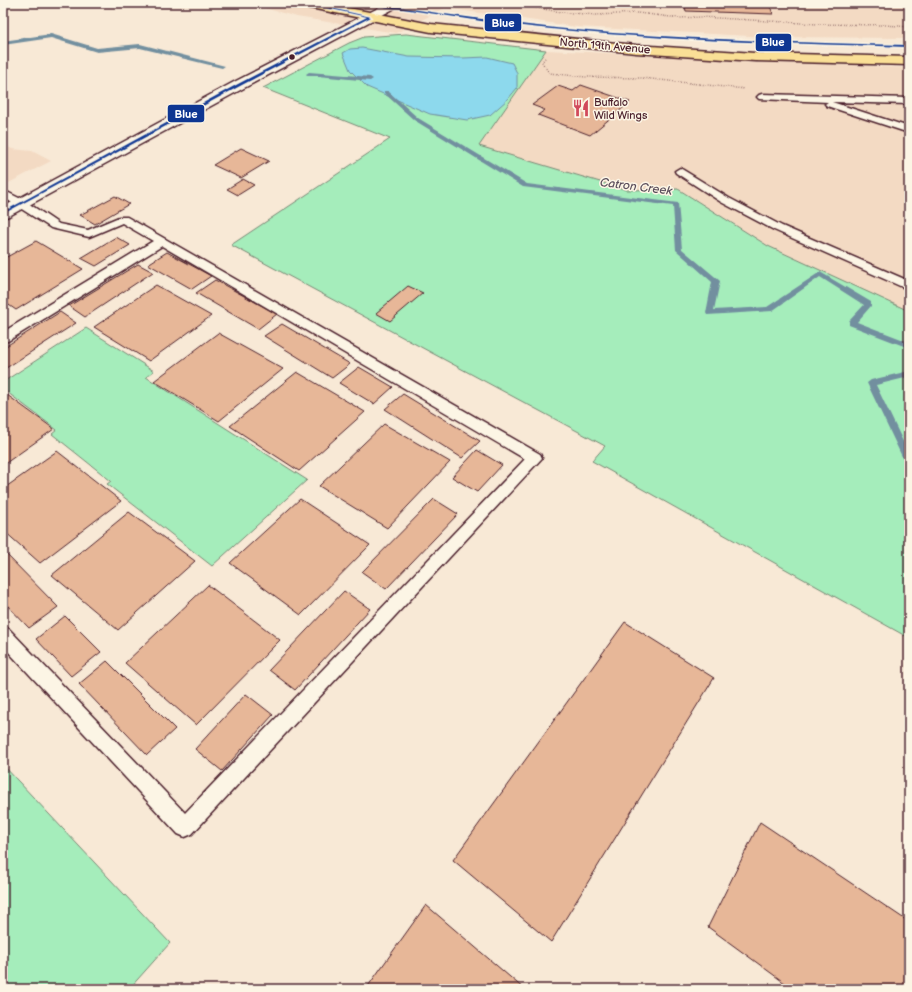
<svg xmlns="http://www.w3.org/2000/svg" width="912" height="992" font-family="'Balsamiq Sans',sans-serif">
	<style>
		.built { fill: #f3dac3 }
		.green { fill: #a5edbb; stroke: #788673 }
		.water { fill: #8dd9ed; stroke: #728f9f }
		.lines { fill: none; stroke-linecap: round; stroke-linejoin: round }
		.stream { fill: #728f9f; fill-rule: evenodd }
		.building { fill: #e7b798; stroke: #4a1f2b }
		.service-casing { stroke: #4a1f2b; stroke-width: 3 }
		.secondary-casing { stroke: #4a1f2b; stroke-width: 3 }
		.primary-casing { stroke: #4a1f2b; stroke-width: 3 }
		.path { stroke: #4a1f2b; stroke-width: 1.5; stroke-dasharray: 0.5 2; stroke-linecap: butt }
		.service { fill: #fcf5e5; fill-rule: evenodd }
		.secondary { fill: #fcf5e5; fill-rule: evenodd }
		.primary { fill: #fadf96; fill-rule: evenodd }
		.bus-1-casing { stroke: #fcf5e5; stroke-width: 3 }
		.bus-1 { fill: #0e3692; fill-rule: evenodd }
		.bus-dot { fill: #4a1f2b; stroke: #fcf5e5; stroke-width: 1.5 }
		.labels { text-anchor: middle; dominant-baseline: central; stroke-width: 3; stroke-linejoin: round; paint-order: stroke }
		.far-street-label { font-size: 11px; fill: #4a1f2b; stroke: #fcf5e5 }
		.far-poi-label { font-size: 11px; fill: #4a1f2b; stroke: #fcf5e5; text-anchor: start }
		.far-water-label { font-size: 12px; font-style: italic; fill: #5b4e5c; stroke: #fcf5e5 }
		.line-badge { stroke: #fcf5e5; stroke-width: 1.5 }
		.badge-label { font-size: 11px; text-anchor: middle; font-weight: bold; fill: #fff }
	</style>
	<rect width="100%" height="100%" fill="#f8e9d6"/>
	<filter id="ink" filterUnits="userSpaceOnUse"><feTurbulence type="fractalNoise" baseFrequency=".025" numOctaves="2"/><feDisplacementMap in="SourceGraphic" scale="8" xChannelSelector="R" yChannelSelector="G"/><feConvolveMatrix kernelMatrix="1 2 1 2 8 2 1 2 1" color-interpolation-filters="sRGB"/></filter>
	<g filter="url(#ink)">
		<path class="built" d="M 246,3 L 909,3 L 909,38 L 770,37 L 578,27 L 445,8 L 396,33 L 297,17 Z
			M 546,50 L 909,68 L 909,311 L 768,246 L 678,189 L 627,190 L 478,146 Z
			M 3,144 L 12,149 L 32,151 L 51,161 L 3,186 Z"/>
		<path class="green" d="M 406,34 L 546,50 L 479,146 L 627,190 L 678,189 L 768,246 L 909,311 L 909,638 L 592,461 L 605,446 L 231,245 L 390,139 L 263,88 L 349,43 L 364,37 Z
			M 86,328 L 154,371 L 146,377 L 307,480 L 212,566 L 107,484 L 111,481 L 52,434 L 57,430 L 3,389 L 3,382 Z
			M 3,765 L 170,943 L 129,989 L 3,989 Z"/>
		<path class="water" d="M 362,48 L 409,57 L 463,58 L 487,57 L 512,63 L 517,73 L 517,88 L 508,99 L 490,115 L 467,120 L 430,114 L 367,87 L 350,70 L 343,53 L 350,49 Z"/>
		<g class="lines">
			<path class="stream" d="M 51,34 L 97,48 L 140,44 L 225,66 L 222,68 L 140,48 L 97,52 L 51,38 L 3,45 L 3,41 Z
				M 309,72 L 370,77 L 373,79 L 370,81 L 307,75 L 306,74 Z
				M 384,91 L 388,91 L 418,118 L 527,184 L 678,203 L 682,249 L 720,281 L 714,310 L 767,307 L 820,272 L 871,302 L 871,306 L 857,322 L 909,342 L 909,348 L 849,325 L 849,321 L 864,305 L 820,277 L 772,311 L 707,315 L 706,313 L 712,282 L 676,250 L 673,206 L 523,187 L 414,120 L 384,93 Z
				M 909,371 L 909,377 L 876,385 L 909,454 L 909,466 L 905,463 L 867,383 L 871,380 Z"/>
		</g>
		<path class="building" d="M 684,3 L 769,3 L 773,14 L 686,11 Z
			M 581,85 L 630,102 L 590,135 L 538,115 L 545,110 L 532,105 L 558,86 L 573,91 Z
			M 241,148 L 269,161 L 241,178 L 213,165 Z
			M 243,179 L 254,185 L 238,195 L 227,189 Z
			M 115,196 L 129,204 L 95,224 L 80,215 Z
			M 116,237 L 130,245 L 96,266 L 81,258 Z
			M 36,241 L 83,269 L 16,310 L 3,301 L 3,259 Z
			M 167,252 L 211,276 L 192,289 L 148,264 Z
			M 138,264 L 153,272 L 85,317 L 69,306 Z
			M 215,280 L 277,314 L 258,329 L 196,293 Z
			M 156,285 L 211,316 L 149,361 L 94,327 Z
			M 408,286 L 423,293 L 390,321 L 376,313 Z
			M 60,312 L 76,323 L 3,370 L 3,348 Z
			M 282,324 L 350,364 L 332,378 L 264,336 Z
			M 218,333 L 283,369 L 219,421 L 154,381 Z
			M 359,367 L 393,387 L 374,404 L 339,383 Z
			M 297,372 L 365,412 L 299,471 L 230,426 Z
			M 3,392 L 54,429 L 3,465 Z
			M 403,394 L 480,441 L 462,458 L 385,409 Z
			M 384,424 L 450,462 L 387,528 L 319,486 Z
			M 477,450 L 502,465 L 477,492 L 452,477 Z
			M 57,451 L 121,501 L 40,563 L 3,530 L 3,489 Z
			M 300,499 L 370,545 L 301,615 L 230,563 Z
			M 434,499 L 458,514 L 386,589 L 362,572 Z
			M 129,512 L 195,561 L 118,630 L 52,575 Z
			M 3,551 L 58,607 L 29,628 L 3,601 Z
			M 208,585 L 280,640 L 196,725 L 125,663 Z
			M 344,591 L 370,609 L 295,690 L 269,670 Z
			M 65,616 L 101,652 L 71,676 L 36,639 Z
			M 625,622 L 714,678 L 551,942 L 453,860 Z
			M 107,661 L 175,729 L 147,755 L 79,684 Z
			M 246,694 L 273,715 L 222,771 L 195,749 Z
			M 760,822 L 909,922 L 909,989 L 793,989 L 708,927 Z
			M 426,905 L 524,989 L 366,989 Z"/>
		<g class="lines">
			<g class="service-casing">
				<path id="service" d="M 762,94 L 909,98 L 909,104 L 832,102 L 909,127 L 909,133 L 827,106 L 825,104 L 828,102 L 759,99 L 757,97 L 759,95 Z
					M 680,168 L 729,198 L 782,226 L 909,281 L 909,290 L 774,230 L 721,202 L 676,173 L 675,171 Z
					M 3,190 L 25,201 L 59,224 L 88,230 L 119,217 L 127,217 L 540,454 L 542,458 L 192,834 L 185,837 L 178,834 L 3,646 L 3,626 L 9,629 L 185,813 L 525,459 L 162,246 L 8,341 L 3,342 L 3,332 L 153,241 L 122,223 L 89,237 L 51,228 L 3,197 Z"/>
			</g>
			<g class="secondary-casing">
				<path id="secondary" d="M 388,3 L 403,3 L 401,5 L 244,88 L 9,216 L 3,218 L 3,207 L 234,82 Z"/>
			</g>
			<g class="primary-casing">
				<path id="primary" d="M 299,3 L 323,3 L 431,24 L 636,45 L 755,53 L 909,57 L 909,65 L 755,61 L 636,53 L 431,32 L 305,7 L 301,5 Z"/>
			</g>
			<path class="path" d="M 507,3 L 561,12 L 596,15 L 638,13 L 679,18 L 701,17 L 818,24 L 886,25 L 909,27
				M 545,58 L 542,62 L 549,73 L 585,77 L 641,78 L 745,89"/>
			<use href="#service" class="service"/>
			<use href="#secondary" class="secondary"/>
			<use href="#primary" class="primary"/>
			<g class="bus-1-casing">
				<path id="bus-1" d="M 304,3 L 309,3 L 371,17 L 240,86 L 3,214 L 3,212 L 238,84 L 367,17 Z
					M 368,3 L 374,3 C 453,16 533,27 613,33 C 712,40 810,43 909,45 L 909,47 C 766,43 623,40 481,21 C 455,17 429,13 403,9 C 392,8 378,7 368,3 Z"/>
			</g>
			<use href="#bus-1" class="bus-1"/>
		</g>
	</g>
	<defs>
		<g id="restaurant-bare" transform="scale(1.38)"><path d="M-5-6h1v4h1v-4h1v4h1v-4h1v5L-1.5 .5V6h-2V.5L-5-1ZM5-6V6H3V1.5H1.5Q1.5-4 5-6Z" fill="#d1495b" stroke="#fcf5e5" stroke-width="2.5" paint-order="stroke"/></g>
	</defs>
	<g fill-rule="evenodd">
		<use href="#restaurant-bare" x="581" y="108"/>
	</g>
	<circle class="bus-dot" cx="292" cy="57" r="3.5"/>
	<g class="labels">
		<g class="far-street-label">
			<text transform="translate(605 46) rotate(5)">North 19th Avenue</text>
		</g>
		<g class="far-poi-label">
			<text x="594" y="102">Buffalo<tspan x="594" dy="13">Wild Wings</tspan></text>
		</g>
		<g class="far-water-label">
			<text transform="translate(636 187) rotate(7)">Catron Creek</text>
		</g>
	</g>
	<g class="line-badge">
		<rect x="484" y="13" width="38" height="19" rx="4" fill="#0e3692"/>
		<rect x="755" y="33" width="37" height="19" rx="4" fill="#0e3692"/>
		<rect x="167" y="104" width="38" height="19" rx="4" fill="#0e3692"/>
	</g>
	<g class="badge-label">
		<text x="503" y="27">Blue</text>
		<text x="773" y="46">Blue</text>
		<text x="186" y="118">Blue</text>
	</g>
	<rect width="912" height="992" fill="none" stroke="#fcf5e5" stroke-width="16"/>
	<rect x="8" y="8" width="896" height="976" fill="none" stroke="#4a1f2b" stroke-width="1.5" filter="url(#ink)"/>
</svg>
